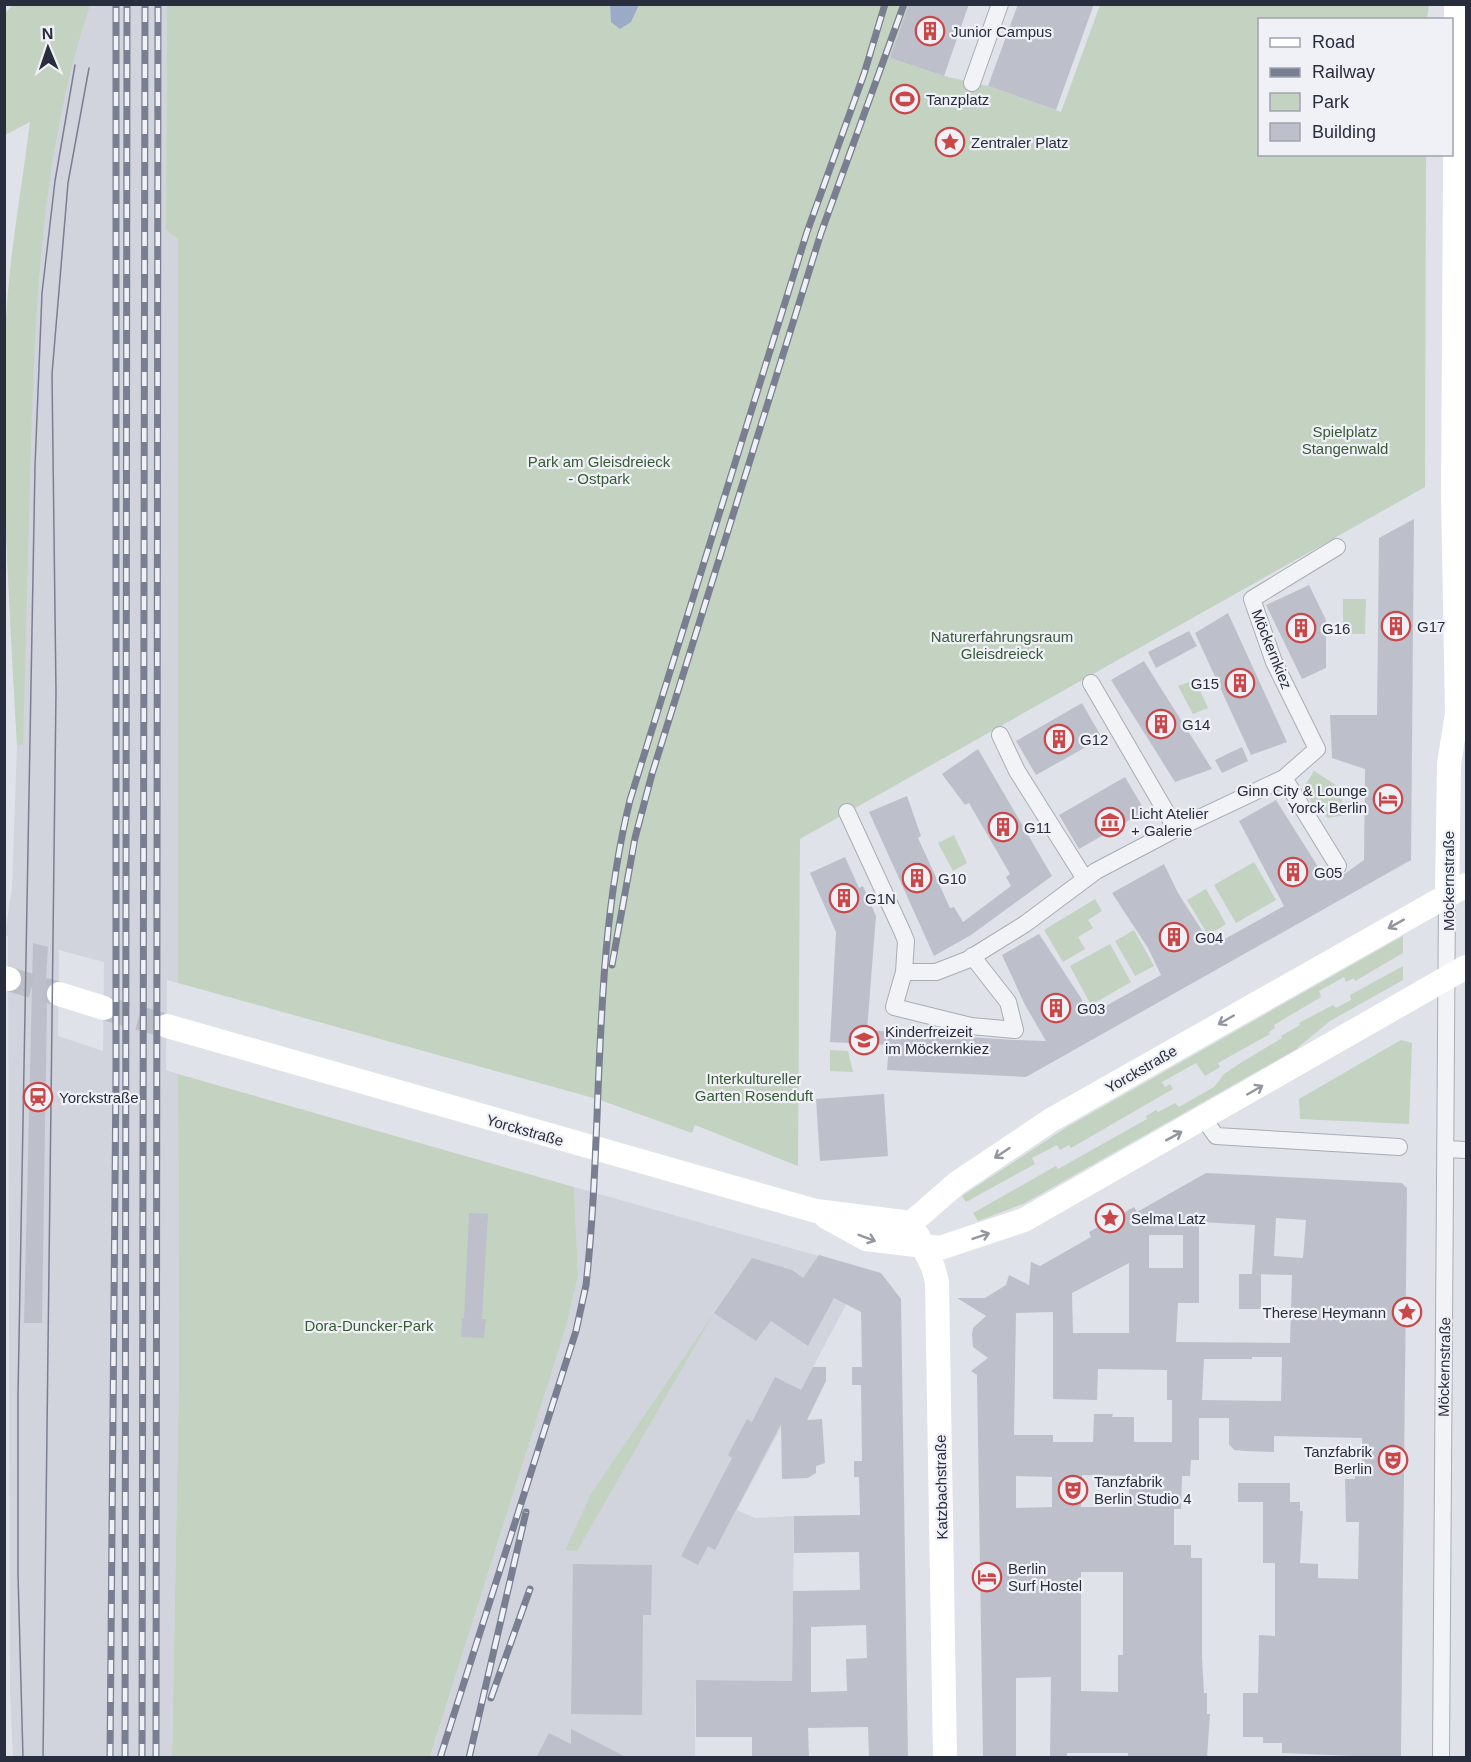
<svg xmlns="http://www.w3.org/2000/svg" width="1471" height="1762" font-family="Helvetica,sans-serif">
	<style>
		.built { fill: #d1d4dd; fill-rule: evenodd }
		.green { fill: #c3d2c1 }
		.water { fill: #9baac7 }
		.building { fill: #bdc0cb; fill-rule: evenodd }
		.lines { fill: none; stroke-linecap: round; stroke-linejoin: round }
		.secondary-tunnel { stroke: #bbbec6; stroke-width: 24; stroke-dasharray: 24 12; stroke-linecap: butt }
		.street-casing { stroke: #a8acb5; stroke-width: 18 }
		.street { stroke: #f2f3f6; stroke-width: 16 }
		.secondary { stroke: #fff; stroke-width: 24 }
		.tram { stroke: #797f91; stroke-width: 1.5 }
		.rail-casing { stroke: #797f91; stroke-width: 7 }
		.rail { stroke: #eff1f6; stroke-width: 4.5; stroke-dasharray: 14; stroke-linecap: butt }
		.oneway { stroke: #94969f }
		.labels { text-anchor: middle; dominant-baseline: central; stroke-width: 4.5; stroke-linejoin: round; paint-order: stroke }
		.poi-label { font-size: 15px; fill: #292e3f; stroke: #eff1f6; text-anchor: start }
		.park-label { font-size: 15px; fill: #385a36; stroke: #eff1f6 }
		.street-label { font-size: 15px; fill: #292e3f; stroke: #eff1f6 }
	</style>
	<rect width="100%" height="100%" fill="#dfe2e8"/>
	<path class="built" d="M 64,5 L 167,5 L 166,230 L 178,239 L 178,983 L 167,980 L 166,1070 L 178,1074 L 179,1374 L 172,1757 L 13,1757 L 10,1690 L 8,936 L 5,935 L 12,887 L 17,745 L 5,515 L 5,374 L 6,318 ZM 59,950 L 104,962 L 103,1051 L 58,1036 Z
		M 574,1187 L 865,1269 L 737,1510 L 755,1518 L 794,1516 L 792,1681 L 696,1680 L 695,1757 L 430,1758 L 566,1327 L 578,1276 Z"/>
	<path class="green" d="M 14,4 L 90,5 C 42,151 36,291 31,444 C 28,544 26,644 23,744 L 17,745 C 9,604 0,463 6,321 C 9,256 22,187 30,122 L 5,135 L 5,13 Z
		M 167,5 L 610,5 L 611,22 L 631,22 L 639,5 L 909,5 L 890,58 L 944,76 L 988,86 L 1061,112 L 1100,5 L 1429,5 L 1427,19 L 1260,20 L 1260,154 L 1426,155 L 1425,487 L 800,839 L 798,1166 L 695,1125 L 692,1133 L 597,1099 L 178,983 L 178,239 L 166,230 Z
		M 1343,599 L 1366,599 L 1365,634 L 1343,634 Z
		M 1195,680 L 1208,708 L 1193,714 L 1178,686 Z
		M 1314,771 L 1339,787 L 1345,815 L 1328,818 L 1311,802 L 1304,787 Z
		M 954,835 L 967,863 L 953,871 L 938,843 Z
		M 1254,862 L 1276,900 L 1236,923 L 1214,885 Z
		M 1206,889 L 1226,924 L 1208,935 L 1187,900 Z
		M 1095,899 L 1102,911 L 1088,920 L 1093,928 L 1078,937 L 1085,949 L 1063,962 L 1044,930 Z
		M 1134,930 L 1154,966 L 1135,976 L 1115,941 Z
		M 1403,936 L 1403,953 L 1355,981 L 1354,978 L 1346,982 L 1344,977 L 1319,991 L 1321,997 L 1274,1025 L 1275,1028 L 1269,1032 L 1270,1034 L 1218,1063 L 1220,1067 L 1205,1076 L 1196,1063 L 1162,1082 L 1165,1087 L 1170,1084 L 1173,1089 L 1071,1148 L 1069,1145 L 1060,1150 L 1057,1145 L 1032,1158 L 1035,1164 L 966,1202 L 962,1196 L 1067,1127 Z
		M 1110,944 L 1131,982 L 1091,1005 L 1070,966 Z
		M 1403,966 L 1403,980 L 1330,1021 L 1295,1050 L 1025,1203 L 978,1221 L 973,1213 L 1056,1166 L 1058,1169 L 1147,1119 L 1146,1116 L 1156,1110 L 1158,1112 L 1175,1103 L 1179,1107 L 1214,1087 L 1224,1074 L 1242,1062 L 1282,1038 L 1281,1036 L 1300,1025 L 1299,1023 L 1333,1005 L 1336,1008 L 1351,1000 L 1350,995 Z
		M 1401,1040 L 1412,1043 L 1409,1124 L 1300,1119 L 1299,1099 Z
		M 830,1050 L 848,1051 L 853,1072 L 830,1071 Z
		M 178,1074 L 574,1187 L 578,1276 L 566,1327 L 430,1757 L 172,1758 L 179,1374 Z
		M 714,1313 L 577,1551 L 565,1550 L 591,1494 Z"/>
	<path class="water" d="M 610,5 L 610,4 L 639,5 L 631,22 L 620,29 L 611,22 Z"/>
	<path class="building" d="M 909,4 L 969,4 L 944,76 L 890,58 Z
		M 1018,4 L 1094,4 L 1056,110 L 988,86 Z
		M 1414,519 L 1411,860 L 1026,1077 L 887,1070 L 889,1045 L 830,1042 L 836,932 L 810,873 L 845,857 L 859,888 L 863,886 L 876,916 L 867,1030 L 1014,1040 L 1046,1041 L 1025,1005 L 1002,955 L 1039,934 L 1081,998 L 1088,1016 L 1161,975 L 1148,948 L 1112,893 L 1164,864 L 1178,893 L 1212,946 L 1284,906 L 1239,821 L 1276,800 L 1327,881 L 1343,875 L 1364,860 L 1365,769 L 1332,758 L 1330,715 L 1377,715 L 1379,538 Z
		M 1309,585 L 1326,620 L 1326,668 L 1302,679 L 1266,605 Z
		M 1228,613 L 1287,742 L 1251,755 L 1195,633 Z
		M 1189,631 L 1197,646 L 1156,668 L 1148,652 Z
		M 1144,661 L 1162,690 L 1212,769 L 1175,782 L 1111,680 Z
		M 1082,703 L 1102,738 L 1036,775 L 1016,741 Z
		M 1242,747 L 1248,761 L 1222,773 L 1215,760 Z
		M 978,749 L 1052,876 L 971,935 L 934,956 L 869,812 L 907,796 L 921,836 L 918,838 L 950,908 L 954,907 L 963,922 L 1011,886 L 1006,877 L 1010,874 L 969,803 L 965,805 L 942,774 Z
		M 1125,777 L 1145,811 L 1079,849 L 1059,815 Z
		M 33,943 L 48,947 L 45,997 L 47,1001 L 42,1323 L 24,1323 Z
		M 884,1094 L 888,1156 L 820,1161 L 816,1099 Z
		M 1206,1173 L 1402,1183 L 1407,1188 L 1401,1758 L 1282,1753 L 1282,1743 L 1263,1743 L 1263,1737 L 1243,1737 L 1243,1693 L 1258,1693 L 1259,1635 L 1275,1636 L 1275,1563 L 1263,1563 L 1263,1502 L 1238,1502 L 1238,1483 L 1290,1483 L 1290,1502 L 1300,1502 L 1300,1511 L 1303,1511 L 1300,1563 L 1318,1564 L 1318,1578 L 1358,1579 L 1359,1522 L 1346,1522 L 1345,1479 L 1355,1479 L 1355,1470 L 1362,1470 L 1362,1438 L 1274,1436 L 1274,1452 L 1246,1451 L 1234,1450 L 1229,1444 L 1229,1418 L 1199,1418 L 1199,1460 L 1191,1460 L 1190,1476 L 1182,1476 L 1181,1509 L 1174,1509 L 1174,1545 L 1191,1545 L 1191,1558 L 1202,1558 L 1202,1658 L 1204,1693 L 1207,1693 L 1207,1714 L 1210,1714 L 1207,1758 L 1128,1758 L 1128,1753 L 1067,1753 L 1067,1758 L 1050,1758 L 1051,1677 L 1016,1678 L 1016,1758 L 983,1758 L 977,1375 L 971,1371 L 988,1358 L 973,1347 L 972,1334 L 973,1328 L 986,1316 L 957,1298 L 985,1298 L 1006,1285 L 1009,1275 L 1029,1285 L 1031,1262 L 1040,1266 L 1091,1237 L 1089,1232 L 1134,1207 L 1137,1212 ZM 1276,1218 L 1306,1220 L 1303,1258 L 1274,1256 ZM 1199,1222 L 1255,1225 L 1252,1274 L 1239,1274 L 1239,1309 L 1261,1309 L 1261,1274 L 1254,1274 L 1292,1275 L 1290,1343 L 1176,1342 L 1178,1303 L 1199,1303 ZM 1149,1235 L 1183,1235 L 1183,1268 L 1149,1268 ZM 1129,1263 L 1129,1333 L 1073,1333 L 1072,1293 ZM 1053,1312 L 1053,1399 L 1097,1400 L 1098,1369 L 1167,1370 L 1167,1400 L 1172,1400 L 1172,1442 L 1134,1442 L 1134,1417 L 1112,1417 L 1113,1414 L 1094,1414 L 1093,1442 L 1053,1442 L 1053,1435 L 1014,1435 L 1016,1313 ZM 1252,1357 L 1282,1357 L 1281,1401 L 1202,1400 L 1204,1359 L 1252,1359 ZM 1082,1475 L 1129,1476 L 1129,1507 L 1081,1507 ZM 1016,1476 L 1052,1477 L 1052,1507 L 1016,1508 ZM 1081,1572 L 1123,1572 L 1123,1655 L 1118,1655 L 1118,1692 L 1081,1691 Z
		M 469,1213 L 488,1214 L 482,1319 L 486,1319 L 484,1338 L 461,1337 L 462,1318 L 464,1318 Z
		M 819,1255 L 881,1273 L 901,1299 L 908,1758 L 869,1758 L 868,1727 L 808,1728 L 809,1758 L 752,1758 L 752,1737 L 696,1737 L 696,1680 L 792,1681 L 793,1591 L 860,1590 L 859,1552 L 794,1553 L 794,1516 L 860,1515 L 859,1477 L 854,1477 L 854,1461 L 862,1461 L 861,1385 L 852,1385 L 852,1367 L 862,1367 L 861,1312 L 834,1298 L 808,1346 L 771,1321 L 756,1341 L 714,1313 L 752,1258 L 792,1270 L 803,1278 ZM 866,1625 L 867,1658 L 846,1659 L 847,1691 L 811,1692 L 811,1627 Z
		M 813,1367 L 826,1367 L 826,1381 L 807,1420 L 822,1419 L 825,1463 L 816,1466 L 816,1473 L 808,1478 L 782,1479 L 781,1424 L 715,1550 L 708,1546 L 698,1565 L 681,1556 L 732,1458 L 728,1455 L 747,1419 L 752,1422 L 775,1377 L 801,1390 Z
		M 573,1564 L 652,1565 L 651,1615 L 643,1615 L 642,1715 L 571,1714 Z
		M 571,1729 L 628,1758 L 536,1758 L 549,1733 L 571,1744 Z"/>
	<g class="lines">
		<path class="secondary-tunnel" d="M 9,979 L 59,994
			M 104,1008 L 167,1026"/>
		<g class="street-casing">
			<path id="street" d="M 972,83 L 1000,4
				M 1091,683 L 1176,829
				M 1000,735 L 1017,771 L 1085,879
				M 1284,778 L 1338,866
				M 847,812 L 902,931 L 906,941 L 904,972 L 936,972 L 967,960 L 1025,924 L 1096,871 L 1176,829 L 1284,778 L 1317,749 L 1274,662 L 1252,599 L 1337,547
				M 904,972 L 894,1007 L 971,1026 L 1015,1030 L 1008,1002 L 972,956
				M 1204,1119 L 1216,1136 L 1399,1147
				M 1446,1149 L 1466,1150
				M 1441,1758 L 1447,895"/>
		</g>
		<use href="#street" class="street"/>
		<path class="secondary" d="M 1447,895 L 1449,764 L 1457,713 L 1453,496 L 1456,4
			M 4,978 L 9,979
			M 59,994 L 104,1008
			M 167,1026 L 816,1211 L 911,1223 L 957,1183 L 1051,1120 L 1466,885
			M 826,1217 L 866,1239 L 940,1248 L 1024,1220 L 1466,967
			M 918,1236 L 933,1267 L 937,1282 L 945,1758"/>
		<path class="tram" d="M 23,1758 L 18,1575 L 18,1395 L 35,466 L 42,293 L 55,181 L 75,65
			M 43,1758 L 56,692 L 52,374 L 68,183 L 89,68"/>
		<g class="rail-casing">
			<path id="rail" d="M 612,965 L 635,838 L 652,774 L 821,233 L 904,4
				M 491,1698 L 530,1589
				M 110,1758 L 116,1072 L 116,4
				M 125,1758 L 127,4
				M 142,1758 L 145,4
				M 156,1758 L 158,4
				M 440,1758 L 576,1331 L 586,1285 C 604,1124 591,959 630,800 L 807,232 L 864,74 L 885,4
				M 469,1758 L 526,1512"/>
		</g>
		<use href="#rail" class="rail"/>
	</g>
	<defs><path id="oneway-shaft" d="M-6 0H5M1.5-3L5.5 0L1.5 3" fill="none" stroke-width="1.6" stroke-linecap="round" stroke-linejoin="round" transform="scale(1.5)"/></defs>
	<g class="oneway">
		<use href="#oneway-shaft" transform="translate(1396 924) rotate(151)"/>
		<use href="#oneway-shaft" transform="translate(1226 1020) rotate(150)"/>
		<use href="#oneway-shaft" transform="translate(1255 1090) rotate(-30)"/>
		<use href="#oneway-shaft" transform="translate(1174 1136) rotate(-29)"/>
		<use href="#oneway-shaft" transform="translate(1002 1153) rotate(146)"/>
		<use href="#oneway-shaft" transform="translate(981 1236) rotate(-19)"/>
		<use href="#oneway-shaft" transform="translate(867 1238) rotate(21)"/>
	</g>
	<defs>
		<g id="building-ring" transform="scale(1.5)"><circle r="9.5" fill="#eff1f6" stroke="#ca4749" stroke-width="1.5"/><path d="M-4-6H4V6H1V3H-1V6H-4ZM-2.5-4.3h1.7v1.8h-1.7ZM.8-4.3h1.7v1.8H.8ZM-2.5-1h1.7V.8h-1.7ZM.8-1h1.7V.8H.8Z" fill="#ca4749"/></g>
		<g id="stadium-ring" transform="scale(1.5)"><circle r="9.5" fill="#eff1f6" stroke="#ca4749" stroke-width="1.5"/><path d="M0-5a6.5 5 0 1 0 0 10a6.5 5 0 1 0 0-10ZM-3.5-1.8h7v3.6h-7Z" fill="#ca4749"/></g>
		<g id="sight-ring" transform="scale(1.5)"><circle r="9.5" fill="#eff1f6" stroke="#ca4749" stroke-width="1.5"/><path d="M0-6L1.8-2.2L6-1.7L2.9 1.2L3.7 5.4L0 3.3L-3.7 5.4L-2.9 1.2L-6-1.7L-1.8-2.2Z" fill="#ca4749"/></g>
		<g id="hotel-ring" transform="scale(1.5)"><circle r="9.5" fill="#eff1f6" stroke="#ca4749" stroke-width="1.5"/><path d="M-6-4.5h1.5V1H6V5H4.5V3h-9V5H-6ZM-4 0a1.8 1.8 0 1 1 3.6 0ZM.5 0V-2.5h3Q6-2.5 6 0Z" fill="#ca4749"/></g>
		<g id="museum-ring" transform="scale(1.5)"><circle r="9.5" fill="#eff1f6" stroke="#ca4749" stroke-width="1.5"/><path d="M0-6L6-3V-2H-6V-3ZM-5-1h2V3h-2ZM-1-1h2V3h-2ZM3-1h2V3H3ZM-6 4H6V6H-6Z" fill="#ca4749"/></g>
		<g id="school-ring" transform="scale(1.5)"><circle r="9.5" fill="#eff1f6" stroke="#ca4749" stroke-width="1.5"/><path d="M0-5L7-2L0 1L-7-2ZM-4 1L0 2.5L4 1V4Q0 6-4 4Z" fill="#ca4749"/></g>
		<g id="station-ring" transform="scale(1.5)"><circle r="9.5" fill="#eff1f6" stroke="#ca4749" stroke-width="1.5"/><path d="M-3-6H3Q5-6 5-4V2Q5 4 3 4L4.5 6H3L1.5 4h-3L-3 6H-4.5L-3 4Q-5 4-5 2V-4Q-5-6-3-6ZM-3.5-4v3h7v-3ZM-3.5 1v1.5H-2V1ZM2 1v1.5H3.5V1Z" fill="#ca4749"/></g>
		<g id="theatre-ring" transform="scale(1.5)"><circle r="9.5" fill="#eff1f6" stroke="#ca4749" stroke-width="1.5"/><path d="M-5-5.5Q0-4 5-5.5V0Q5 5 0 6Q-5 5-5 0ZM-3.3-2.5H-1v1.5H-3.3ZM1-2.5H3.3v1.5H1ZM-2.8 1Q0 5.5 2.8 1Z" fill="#ca4749"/></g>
	</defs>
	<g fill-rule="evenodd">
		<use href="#building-ring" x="930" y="31"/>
		<use href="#stadium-ring" x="905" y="99"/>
		<use href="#sight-ring" x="950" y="142"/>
		<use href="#building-ring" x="1396" y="626"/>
		<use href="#building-ring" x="1301" y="628"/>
		<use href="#building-ring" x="1240" y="683"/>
		<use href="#building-ring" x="1161" y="724"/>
		<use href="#building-ring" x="1059" y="739"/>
		<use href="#hotel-ring" x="1388" y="799"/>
		<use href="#museum-ring" x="1110" y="822"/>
		<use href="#building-ring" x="1003" y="827"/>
		<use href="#building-ring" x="1293" y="872"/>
		<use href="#building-ring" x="917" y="878"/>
		<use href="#building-ring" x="844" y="898"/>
		<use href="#building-ring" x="1174" y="937"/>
		<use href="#building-ring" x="1056" y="1008"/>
		<use href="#school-ring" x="864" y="1040"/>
		<use href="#station-ring" x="38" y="1097"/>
		<use href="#sight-ring" x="1110" y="1218"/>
		<use href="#sight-ring" x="1407" y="1312"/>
		<use href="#theatre-ring" x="1393" y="1460"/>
		<use href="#theatre-ring" x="1073" y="1490"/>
		<use href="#hotel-ring" x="987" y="1577"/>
	</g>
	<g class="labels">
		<g class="poi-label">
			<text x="951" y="31">Junior Campus</text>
			<text x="926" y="99">Tanzplatz</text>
			<text x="971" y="142">Zentraler Platz</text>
			<text x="1417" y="626">G17</text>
			<text x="1322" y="628">G16</text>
			<text x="1219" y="683" text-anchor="end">G15</text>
			<text x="1182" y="724">G14</text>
			<text x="1080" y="739">G12</text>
			<text x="1367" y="790" text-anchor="end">Ginn City &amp; Lounge<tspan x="1367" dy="17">Yorck Berlin</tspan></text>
			<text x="1131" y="813">Licht Atelier<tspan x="1131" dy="17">+ Galerie</tspan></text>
			<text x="1024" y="827">G11</text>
			<text x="1314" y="872">G05</text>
			<text x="938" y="878">G10</text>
			<text x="865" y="898">G1N</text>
			<text x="1195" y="937">G04</text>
			<text x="1077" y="1008">G03</text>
			<text x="885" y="1031">Kinderfreizeit<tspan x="885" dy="17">im Möckernkiez</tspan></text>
			<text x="59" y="1097">Yorckstraße</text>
			<text x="1131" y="1218">Selma Latz</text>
			<text x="1386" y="1312" text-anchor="end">Therese Heymann</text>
			<text x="1372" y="1451" text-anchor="end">Tanzfabrik<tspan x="1372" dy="17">Berlin</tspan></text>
			<text x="1094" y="1481">Tanzfabrik<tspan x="1094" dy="17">Berlin Studio 4</tspan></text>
			<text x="1008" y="1568">Berlin<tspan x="1008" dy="17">Surf Hostel</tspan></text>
		</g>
		<g class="park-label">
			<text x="1345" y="431">Spielplatz<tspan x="1345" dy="17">Stangenwald</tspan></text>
			<text x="599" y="461">Park am Gleisdreieck<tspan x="599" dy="17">- Ostpark</tspan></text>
			<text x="1002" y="636">Naturerfahrungsraum<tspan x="1002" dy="17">Gleisdreieck</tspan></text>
			<text x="754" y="1078">Interkultureller<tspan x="754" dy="17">Garten Rosenduft</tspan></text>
			<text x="369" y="1325">Dora-Duncker-Park</text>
		</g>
		<g class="street-label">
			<text transform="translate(1272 649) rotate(68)">Möckernkiez</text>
			<text transform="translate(1448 881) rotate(-90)">Möckernstraße</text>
			<text transform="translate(1141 1069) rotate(-30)">Yorckstraße</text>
			<text transform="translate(525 1130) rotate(16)">Yorckstraße</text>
			<text transform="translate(1444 1367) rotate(-89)">Möckernstraße</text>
			<text transform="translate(941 1487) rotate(-91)">Katzbachstraße</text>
		</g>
	</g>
	<rect width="1471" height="1762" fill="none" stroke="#292e3f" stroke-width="12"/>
	<rect x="1258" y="18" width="195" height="138" fill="#eff1f6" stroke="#a0a3ad" stroke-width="1.5"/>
	<rect x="1270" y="38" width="30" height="9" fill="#ffffff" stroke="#a0a3ad" stroke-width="1.5"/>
	<text x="1312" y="48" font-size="18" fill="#292e3f">Road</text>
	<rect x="1270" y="68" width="30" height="9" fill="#797f91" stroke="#a0a3ad" stroke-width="1.5"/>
	<text x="1312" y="78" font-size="18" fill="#292e3f">Railway</text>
	<rect x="1270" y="93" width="30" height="18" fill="#c3d2c1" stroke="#a0a3ad" stroke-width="1.5"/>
	<text x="1312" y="108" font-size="18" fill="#292e3f">Park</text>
	<rect x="1270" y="123" width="30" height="18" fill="#bdc0cb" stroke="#a0a3ad" stroke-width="1.5"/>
	<text x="1312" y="138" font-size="18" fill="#292e3f">Building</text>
	<g transform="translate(48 48) rotate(358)" stroke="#eff1f6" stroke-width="4.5" paint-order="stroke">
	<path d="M0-4.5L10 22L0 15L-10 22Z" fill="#292e3f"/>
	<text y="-9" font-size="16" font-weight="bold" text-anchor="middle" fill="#292e3f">N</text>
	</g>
</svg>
